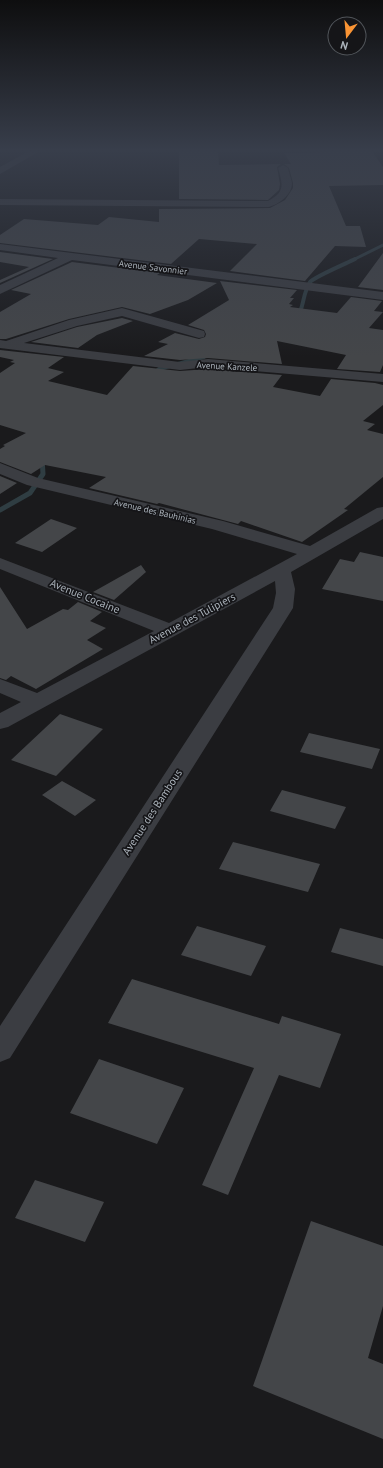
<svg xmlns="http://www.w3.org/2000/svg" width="383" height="1468" font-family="'PT Sans',sans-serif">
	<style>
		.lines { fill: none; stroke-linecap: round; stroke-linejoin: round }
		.stream-far2 { stroke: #2f3d42; stroke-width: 3 }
		.stream-far1 { stroke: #2f3d42; stroke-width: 4 }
		.stream { stroke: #2f3d42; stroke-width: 5 }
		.building { fill: #444649 }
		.minor { fill: #3b3d42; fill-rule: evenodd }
		.labels { text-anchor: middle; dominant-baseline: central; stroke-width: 3.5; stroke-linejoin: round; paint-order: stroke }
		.far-street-label { font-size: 9px; fill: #acb4bc; stroke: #151518 }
		.street-label { font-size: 11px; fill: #acb4bc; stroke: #151518 }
	</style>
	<rect width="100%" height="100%" fill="#1a1a1c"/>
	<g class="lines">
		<path class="stream-far2" d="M 353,260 L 383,245"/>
		<path class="stream-far1" d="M 296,313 L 300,312 C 304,302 304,291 310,282 C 314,277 347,263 355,259
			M 152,375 L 159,369 L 204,357"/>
		<path class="stream" d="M 0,510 L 30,493 L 43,474 L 42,458"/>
	</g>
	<path class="building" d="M 179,151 L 218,151 L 219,165 L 281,164 L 277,167 L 280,184 L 279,190 L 268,200 L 179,199 Z
		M 372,151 L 383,167 L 383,185 L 329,186 L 346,226 L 360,226 L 366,247 L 335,246 L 305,281 L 230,271 L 257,244 L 199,239 L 171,264 L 0,243 L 0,235 L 24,219 L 98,225 L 109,217 L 159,222 L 159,209 L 270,208 L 285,200 L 293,188 L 293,183 L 289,168 L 284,164 L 291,164 L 284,153 Z
		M 0,252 L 53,259 L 0,283 L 0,280 L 29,267 L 0,262 Z
		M 383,253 L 383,290 L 358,287 Z
		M 72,262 L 160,273 L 157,275 L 217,283 L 188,300 L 150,314 L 122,307 L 69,319 L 6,339 L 0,339 L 0,312 L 31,294 L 11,290 Z
		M 220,281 L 297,290 L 290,298 L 294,298 L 289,304 L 293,305 L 290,307 L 337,313 L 351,297 L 382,301 L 374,311 L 383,312 L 369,328 L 383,330 L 383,365 L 380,372 L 337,369 L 346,355 L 277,341 L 282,364 L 208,358 L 180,360 L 144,356 L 168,344 L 158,342 L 175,333 L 199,339 L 205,337 L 206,334 L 204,330 L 188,325 L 229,300 Z
		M 122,318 L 133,321 L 97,335 L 78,348 L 31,342 L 77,327 Z
		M 0,350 L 64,357 L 48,368 L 64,372 L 48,381 L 107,395 L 133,366 L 180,371 L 208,369 L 282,375 L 273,387 L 320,396 L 331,379 L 375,383 L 383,385 L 383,405 L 363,421 L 375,424 L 367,430 L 383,434 L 383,477 L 344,509 L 348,510 L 302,542 L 241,521 L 238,524 L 159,503 L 157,504 L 89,488 L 106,477 L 45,465 L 31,474 L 0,462 L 0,449 L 5,446 L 3,445 L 26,433 L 0,425 L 0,373 L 15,363 L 10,362 L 14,360 L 0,357 Z
		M 0,476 L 17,483 L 0,494 Z
		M 51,519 L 77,528 L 42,552 L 15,543 Z
		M 360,552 L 383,557 L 383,601 L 322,589 L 340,559 L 354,562 Z
		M 141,565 L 146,572 L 114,600 L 93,592 Z
		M 0,587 L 27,629 L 63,609 L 68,610 L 78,602 L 102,612 L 90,621 L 106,628 L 87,640 L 103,649 L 36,689 L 11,676 L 6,680 L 0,678 Z
		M 60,714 L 103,729 L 56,776 L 11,760 Z
		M 309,733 L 380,749 L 372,769 L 300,752 Z
		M 62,781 L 96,800 L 75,816 L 42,795 Z
		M 282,790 L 346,807 L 335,829 L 270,811 Z
		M 233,842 L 320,864 L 308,892 L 219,869 Z
		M 197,926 L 266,946 L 251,976 L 181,955 Z
		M 340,928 L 383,939 L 383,966 L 331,952 Z
		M 132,979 L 279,1024 L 282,1016 L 341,1034 L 320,1088 L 279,1075 L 228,1195 L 202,1185 L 254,1068 L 108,1023 Z
		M 99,1059 L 184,1088 L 157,1144 L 70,1113 Z
		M 35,1180 L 104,1202 L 85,1242 L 15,1218 Z
		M 311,1221 L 383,1246 L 383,1306 L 368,1358 L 383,1364 L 383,1439 L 253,1386 Z"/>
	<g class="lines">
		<path class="minor" d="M 29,151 L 40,151 L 0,174 L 0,167 Z
			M 283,165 L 288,168 C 289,173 291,178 292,183 C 292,195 279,204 269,207 L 0,205 L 0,199 L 268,201 C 285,192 283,185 278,168 Z
			M 0,244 L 383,292 L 383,300 L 72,260 L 0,294 L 0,285 L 58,258 L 0,250 Z
			M 122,308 L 204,331 L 205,334 L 204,337 L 199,338 L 122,316 L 77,326 L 24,343 L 180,362 L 208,359 L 383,374 L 383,382 L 208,367 L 180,370 L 0,348 L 0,340 L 6,341 L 69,320 Z
			M 0,463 L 38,478 L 223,521 L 310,546 L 377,508 L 383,507 L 383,519 L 291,572 L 295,589 L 293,608 L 10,1058 L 0,1062 L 0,1026 L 273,608 L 276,593 L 275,581 L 8,727 L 0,729 L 0,713 L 21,702 L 0,693 L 0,679 L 37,693 L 154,631 L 0,569 L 0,558 L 169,623 L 297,554 L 212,529 L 27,485 L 0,474 Z"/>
	</g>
	<linearGradient id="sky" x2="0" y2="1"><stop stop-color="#0e0e0f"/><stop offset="0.42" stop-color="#383e4b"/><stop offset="1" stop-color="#383e4b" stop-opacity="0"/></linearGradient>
	<rect width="383" height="357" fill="url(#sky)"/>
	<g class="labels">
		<g class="far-street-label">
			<text transform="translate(153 267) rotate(7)">Avenue Savonnier</text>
			<text transform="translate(227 366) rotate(3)">Avenue Kanzele</text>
			<text transform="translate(155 511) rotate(13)">Avenue des Bauhinias</text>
		</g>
		<g class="street-label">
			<text transform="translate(85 596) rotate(22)">Avenue Cocaine</text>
			<text transform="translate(192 618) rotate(-28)">Avenue des Tulipiers</text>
			<text transform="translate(152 812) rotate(-57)">Avenue des Bambous</text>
		</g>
	</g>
	<g transform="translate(347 36) rotate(196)"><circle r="19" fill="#151518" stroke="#51555a"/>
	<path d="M0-3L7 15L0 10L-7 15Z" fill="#fa9434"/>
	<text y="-6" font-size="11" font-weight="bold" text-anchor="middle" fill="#acb4bc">N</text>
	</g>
</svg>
